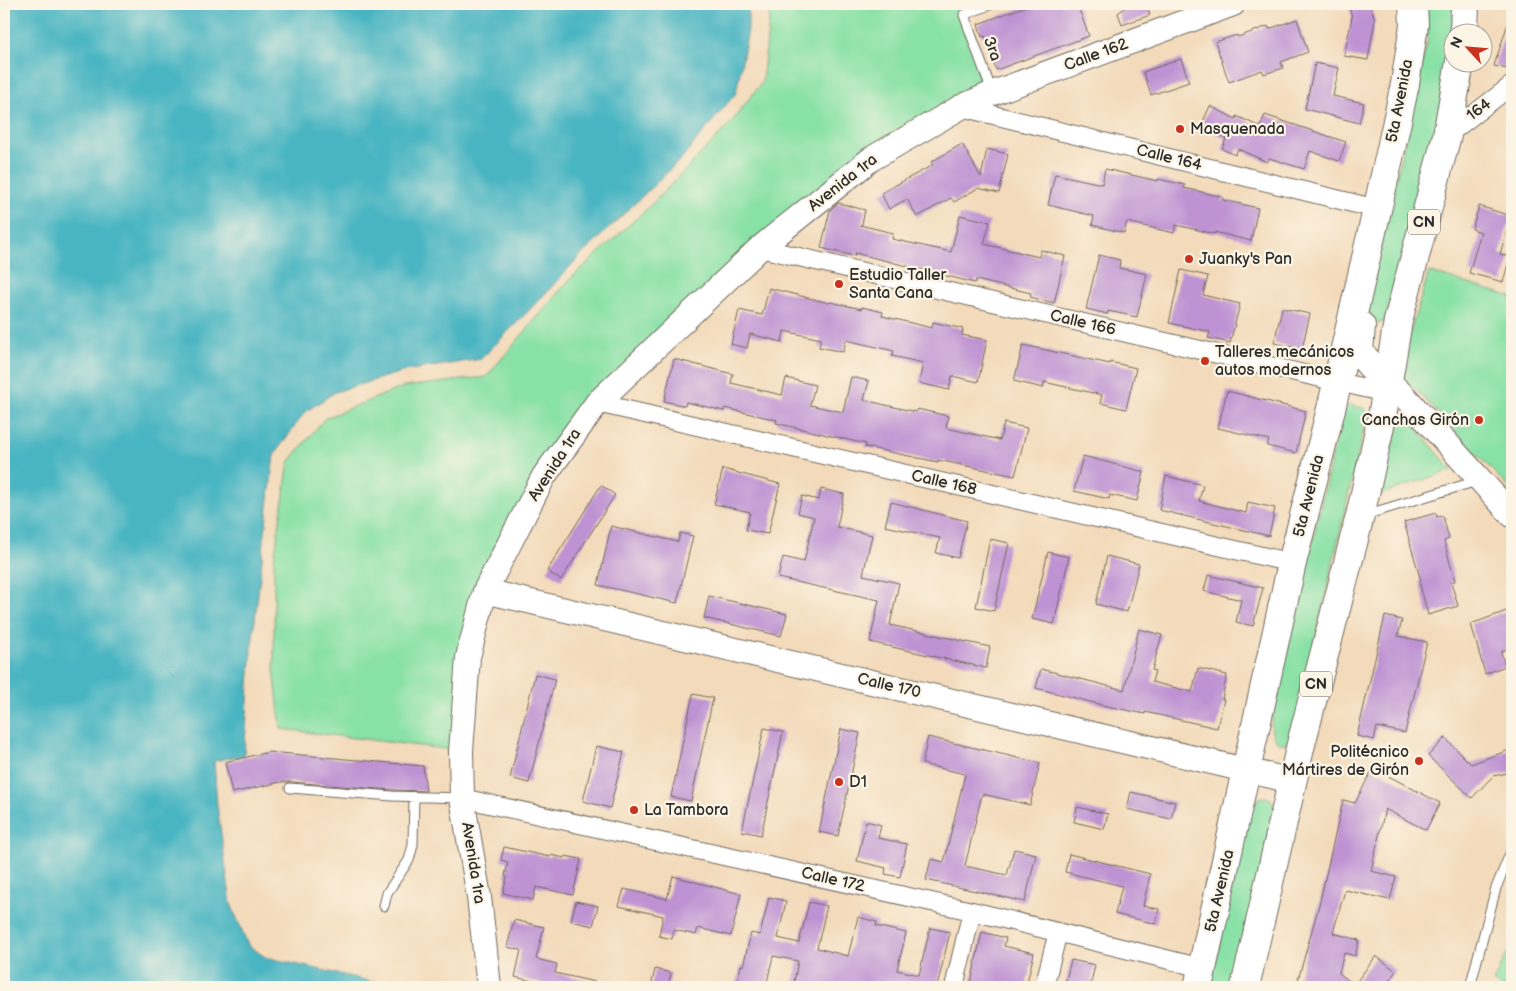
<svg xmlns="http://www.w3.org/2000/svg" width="1516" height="991" font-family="'Balsamiq Sans',sans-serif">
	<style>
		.green { fill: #88e1a6; stroke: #5a8668 }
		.water { fill: #48b5c2; stroke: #3a7076 }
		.building { fill: #be92d3 }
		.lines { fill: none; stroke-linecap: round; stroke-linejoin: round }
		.lane-casing { stroke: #71685d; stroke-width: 11 }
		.street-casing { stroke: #71685d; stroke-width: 20 }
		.secondary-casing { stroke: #71685d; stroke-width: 26 }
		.highway-casing { stroke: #71685d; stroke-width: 30 }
		.lane { stroke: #fff; stroke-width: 9 }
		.street { stroke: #fff; stroke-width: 18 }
		.secondary { stroke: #fff; stroke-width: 24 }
		.highway { stroke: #fff; stroke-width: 28 }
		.poi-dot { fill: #c8321e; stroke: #fcf5e5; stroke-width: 2 }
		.labels { text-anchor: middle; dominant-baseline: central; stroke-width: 4.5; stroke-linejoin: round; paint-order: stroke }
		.shield { fill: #fcf5e5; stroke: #6a6863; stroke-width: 1 }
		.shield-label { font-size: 15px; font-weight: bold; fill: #2b2b2b }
		.street-label { font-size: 16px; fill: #2b2b2b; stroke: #fcf5e5 }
		.poi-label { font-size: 16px; fill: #2b2b2b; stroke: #fcf5e5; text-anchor: start }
	</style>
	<rect width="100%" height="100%" fill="#fcf5e5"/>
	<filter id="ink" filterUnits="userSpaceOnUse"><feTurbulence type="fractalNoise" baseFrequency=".02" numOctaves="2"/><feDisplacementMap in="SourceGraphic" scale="10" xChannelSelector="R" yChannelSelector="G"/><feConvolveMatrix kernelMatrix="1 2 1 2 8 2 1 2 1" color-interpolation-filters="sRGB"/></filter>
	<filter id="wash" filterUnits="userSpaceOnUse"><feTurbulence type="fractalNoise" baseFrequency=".0096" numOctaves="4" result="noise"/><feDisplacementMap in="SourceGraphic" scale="20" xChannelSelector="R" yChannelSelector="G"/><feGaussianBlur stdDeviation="1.12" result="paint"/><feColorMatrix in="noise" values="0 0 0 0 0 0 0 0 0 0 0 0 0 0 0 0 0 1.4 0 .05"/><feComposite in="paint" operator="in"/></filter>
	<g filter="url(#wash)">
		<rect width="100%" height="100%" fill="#f3daba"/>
		<path class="green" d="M 771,4 L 992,4 L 964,15 L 993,93 L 871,159 L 597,403 L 485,591 L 461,751 L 281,729 L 274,669 L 274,559 L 289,462 L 325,418 L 403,387 L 486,377 L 570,279 L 652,204 L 729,125 L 762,82 Z
			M 1427,4 L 1453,4 L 1453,39 L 1439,114 L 1384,322 L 1375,323 L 1369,319 L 1367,308 L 1428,38 Z
			M 1429,272 L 1512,297 L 1512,491 L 1398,371 Z
			M 1349,405 L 1364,408 L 1367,414 L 1293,736 L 1288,743 L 1279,743 C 1270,735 1271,728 1272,717 L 1342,413 Z
			M 1402,422 L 1409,422 L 1414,425 L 1452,470 L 1379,495 L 1397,428 Z
			M 1266,797 L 1272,800 L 1275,810 L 1235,987 L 1210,987 L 1250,808 L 1259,798 Z
			M 1512,944 L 1512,987 L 1500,987 L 1493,982 Z"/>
		<path class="water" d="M 4,4 L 748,4 L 748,30 L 736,93 L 682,158 L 578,258 L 545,294 L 481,359 L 405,371 L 335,392 L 305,412 L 274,455 L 252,646 L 244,755 L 214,761 L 217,805 L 231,904 L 248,945 L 265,957 L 387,985 L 387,987 L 4,987 Z"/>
		<g id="blocks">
			<path class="building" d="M 1032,4 L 1077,4 L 1089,36 L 996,70 L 985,36 L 982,37 L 978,24 Z
				M 1129,4 L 1146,4 L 1150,15 L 1122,25 L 1118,13 Z
				M 1348,4 L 1370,4 L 1375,20 L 1368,60 L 1344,56 L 1352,17 Z
				M 1510,17 L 1512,17 L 1512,70 L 1494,66 Z
				M 1297,19 L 1308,52 L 1281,62 L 1283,68 L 1264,74 L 1262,70 L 1229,82 L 1215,42 L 1237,35 L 1238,37 L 1268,26 L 1269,29 Z
				M 1181,59 L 1189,82 L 1151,95 L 1143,72 Z
				M 1315,63 L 1339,68 L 1333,96 L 1364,103 L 1359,123 L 1305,109 Z
				M 1210,106 L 1236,119 L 1237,116 L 1260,127 L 1265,115 L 1346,142 L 1339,161 L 1310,151 L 1304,169 L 1269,158 L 1267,162 L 1238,149 L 1235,155 L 1222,149 L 1226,139 L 1201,126 Z
				M 962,144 L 981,177 L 987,149 L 1008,154 L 999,193 L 978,188 L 954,202 L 951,198 L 917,217 L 907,199 L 889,209 L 881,193 L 933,165 L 931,162 Z
				M 1105,169 L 1158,181 L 1158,179 L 1185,185 L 1184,188 L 1223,197 L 1223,200 L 1258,208 L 1251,241 L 1215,232 L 1215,234 L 1176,225 L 1174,233 L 1127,222 L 1124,233 L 1092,225 L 1094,216 L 1048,205 L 1055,174 L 1102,184 Z
				M 838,203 L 865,210 L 862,224 L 860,225 L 893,233 L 892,239 L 951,252 L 960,215 L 990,222 L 984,244 L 1039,257 L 1041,250 L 1065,256 L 1054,303 L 1030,297 L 1031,293 L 976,280 L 975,283 L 855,253 L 854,256 L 821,248 L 830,210 Z
				M 1479,206 L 1511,216 L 1500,254 L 1510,257 L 1503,282 L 1469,273 L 1481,232 L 1472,229 Z
				M 1099,255 L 1120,260 L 1119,268 L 1147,274 L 1137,317 L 1108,311 L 1108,314 L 1086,309 Z
				M 1181,270 L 1208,276 L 1203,295 L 1240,304 L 1230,343 L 1208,338 L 1210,332 L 1169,323 Z
				M 769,288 L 829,303 L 830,302 L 862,309 L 862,307 L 883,312 L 882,316 L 932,328 L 933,322 L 963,329 L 962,335 L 987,340 L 978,382 L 952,376 L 949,390 L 919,383 L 923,363 L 892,356 L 894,351 L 846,340 L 843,352 L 819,347 L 821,339 L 784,331 L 782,342 L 750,334 L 747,348 L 731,344 L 739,310 L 762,315 Z
				M 1282,308 L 1310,314 L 1302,349 L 1274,343 Z
				M 1023,345 L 1110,364 L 1110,362 L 1136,368 L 1126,409 L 1100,403 L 1102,395 L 1044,382 L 1043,388 L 1014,381 Z
				M 674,359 L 733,374 L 731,383 L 782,395 L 786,378 L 815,385 L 810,405 L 843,412 L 851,377 L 869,381 L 864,400 L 916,412 L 917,409 L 948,416 L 946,428 L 1000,440 L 1004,423 L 1027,428 L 1015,476 L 938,460 L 938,462 L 865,447 L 866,444 L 776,423 L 777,420 L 725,408 L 724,411 L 686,402 L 685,406 L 664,401 Z
				M 1227,391 L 1306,411 L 1296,453 L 1267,446 L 1269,440 L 1218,428 Z
				M 1083,456 L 1144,472 L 1137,501 L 1110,495 L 1109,499 L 1074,491 Z
				M 723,469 L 780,484 L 768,534 L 746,530 L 750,512 L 714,504 Z
				M 1166,476 L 1203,485 L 1199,501 L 1246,513 L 1248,502 L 1275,508 L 1269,536 L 1159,510 Z
				M 601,485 L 615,495 L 561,580 L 547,571 Z
				M 821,489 L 844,494 L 837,527 L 872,535 L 863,575 L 899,583 L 890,625 L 990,647 L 986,668 L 870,642 L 879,600 L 778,578 L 783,557 L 804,562 L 814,517 L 798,513 L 802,496 L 819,500 Z
				M 891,502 L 967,521 L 958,558 L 936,553 L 940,538 L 885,526 Z
				M 1436,513 L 1437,517 L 1443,516 L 1449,539 L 1444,541 L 1455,581 L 1451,582 L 1458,606 L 1428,615 L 1419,581 L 1421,581 L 1404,522 Z
				M 611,526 L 678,542 L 680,533 L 693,536 L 677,603 L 598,585 Z
				M 990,539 L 1009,543 L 994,611 L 976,607 Z
				M 1048,552 L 1069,557 L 1054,624 L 1032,619 Z
				M 1107,556 L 1139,564 L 1127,612 L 1096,604 Z
				M 1208,575 L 1263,588 L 1253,626 L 1236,622 L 1241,600 L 1204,591 Z
				M 709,596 L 787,614 L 781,636 L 704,618 Z
				M 1512,609 L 1512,646 L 1501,652 L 1505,666 L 1485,674 L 1471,624 Z
				M 1385,616 L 1402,620 L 1398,636 L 1427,642 L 1405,733 L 1377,727 L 1374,740 L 1357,736 Z
				M 1139,629 L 1162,635 L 1152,670 L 1155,671 L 1152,682 L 1192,692 L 1198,668 L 1227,675 L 1222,699 L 1224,699 L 1217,728 L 1145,712 L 1145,714 L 1102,705 L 1036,688 L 1041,669 L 1124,690 Z
				M 535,674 L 555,679 L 529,783 L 510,778 Z
				M 693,694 L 713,698 L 691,801 L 671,797 Z
				M 764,728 L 783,732 L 761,835 L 742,831 Z
				M 841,729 L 860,733 L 838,836 L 819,832 Z
				M 928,737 L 1040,763 L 1030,805 L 982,794 L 965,866 L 1007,875 L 1014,849 L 1036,854 L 1025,902 L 926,880 L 931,859 L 944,862 L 965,774 L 922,764 Z
				M 1445,738 L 1471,764 L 1512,749 L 1512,772 L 1493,776 L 1472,798 L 1428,756 Z
				M 596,746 L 624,752 L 610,808 L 583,801 Z
				M 269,752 L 423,766 L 426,791 L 392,790 L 290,782 L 281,782 L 232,793 L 225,762 Z
				M 1373,768 L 1440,803 L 1426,830 L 1385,809 L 1371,871 L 1396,877 L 1390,900 L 1345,890 L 1333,933 L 1359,940 L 1355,956 L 1344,953 L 1339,973 L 1354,985 L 1376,956 L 1396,971 L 1384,987 L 1296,987 L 1319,905 L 1343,800 L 1355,803 Z
				M 1131,792 L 1175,802 L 1171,819 L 1127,809 Z
				M 1077,807 L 1108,814 L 1104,829 L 1074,822 Z
				M 866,821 L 881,825 L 878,838 L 907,844 L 900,877 L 885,874 L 886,868 L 857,861 Z
				M 504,847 L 550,857 L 550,855 L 565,858 L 565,856 L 581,859 L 573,895 L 536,887 L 533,900 L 503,893 L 507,877 L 505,876 L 508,862 L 501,860 Z
				M 1069,854 L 1150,874 L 1143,906 L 1159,909 L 1156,924 L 1115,914 L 1122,886 L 1065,872 Z
				M 673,876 L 741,894 L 731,936 L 698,928 L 696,935 L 674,930 L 672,939 L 659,936 L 663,916 L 619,906 L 624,889 L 667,899 Z
				M 769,897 L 786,901 L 778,938 L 799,943 L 809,902 L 827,906 L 817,948 L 848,956 L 858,917 L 877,922 L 876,926 L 906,933 L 897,970 L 919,975 L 930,928 L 950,932 L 937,987 L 793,987 L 798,961 L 773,956 L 766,987 L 736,987 L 741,965 L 743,966 L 751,933 L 760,935 Z
				M 576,901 L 598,906 L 593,926 L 571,921 Z
				M 514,920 L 544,927 L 536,959 L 557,964 L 555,973 L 595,982 L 595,987 L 558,987 L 515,977 L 521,950 L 507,947 Z
				M 982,932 L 1006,938 L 1004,946 L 1034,953 L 1026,987 L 970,987 Z
				M 1071,960 L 1095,965 L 1090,987 L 1078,987 L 1065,984 Z
				M 655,969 L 671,973 L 668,987 L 651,987 Z"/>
		</g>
	</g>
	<g filter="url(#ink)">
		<use href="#blocks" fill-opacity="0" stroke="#71685d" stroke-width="1"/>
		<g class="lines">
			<g class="lane-casing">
				<path id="lane" d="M 992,4 L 964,15 L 992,92
					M 1365,515 L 1477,481
					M 290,788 L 392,796 L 462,798
					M 384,906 L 387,893 L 409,860 L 413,845 L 414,797
					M 1470,987 L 1496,888 L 1512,849"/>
			</g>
			<g class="street-casing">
				<path id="street" d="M 961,107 L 1377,209
					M 1447,135 L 1512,85
					M 760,248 L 1386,393
					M 597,403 L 1292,563
					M 462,798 L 972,911 L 1202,968
					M 954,987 L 972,911
					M 1044,987 L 1058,932"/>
			</g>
			<g class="secondary-casing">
				<path id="secondary" d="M 1388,381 L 1406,398 L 1512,515
					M 485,591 L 1292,781
					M 489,987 L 479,897 L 462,798 L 461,751 L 468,657 L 485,591 L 544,476 L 597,403 L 760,248 L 871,159 L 961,107 L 993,93 L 1233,4"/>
			</g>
			<g class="highway-casing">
				<path id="highway" d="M 1464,32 L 1465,4
					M 1361,326 L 1359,352 L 1382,378 L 1388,381
					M 1198,987 L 1292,563 L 1332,405 L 1389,158 L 1405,84 L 1414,25 L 1413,4
					M 1245,987 L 1301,744 L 1360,516 L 1382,417 L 1398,321 L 1447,135 L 1460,62"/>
			</g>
			<use href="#lane" class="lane"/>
			<use href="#street" class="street"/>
			<use href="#secondary" class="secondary"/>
			<use href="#highway" class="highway"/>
		</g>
	</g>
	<g class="poi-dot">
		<circle cx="1180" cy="129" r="5"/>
		<circle cx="1189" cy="259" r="5"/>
		<circle cx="839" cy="284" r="5"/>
		<circle cx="1205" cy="361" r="5"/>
		<circle cx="1479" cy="420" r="5"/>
		<circle cx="1419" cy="761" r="5"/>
		<circle cx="839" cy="782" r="5"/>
		<circle cx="634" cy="810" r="5"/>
	</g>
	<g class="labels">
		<g class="shield">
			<rect x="1408" y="209.5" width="32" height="25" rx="4"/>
			<rect x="1300" y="671.5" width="32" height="25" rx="4"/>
		</g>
		<g class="shield-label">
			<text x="1424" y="222">CN</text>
			<text x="1316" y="684">CN</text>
		</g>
		<g class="street-label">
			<text transform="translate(992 49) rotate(70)">3ra</text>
			<text transform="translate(1096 55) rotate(-20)">Calle 162</text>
			<text transform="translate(1400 101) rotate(-79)">5ta Avenida</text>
			<text transform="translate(1479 110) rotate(-37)">164</text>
			<text transform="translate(1169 158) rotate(14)">Calle 164</text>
			<text transform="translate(843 183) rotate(-38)">Avenida 1ra</text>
			<text transform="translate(1083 323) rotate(13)">Calle 166</text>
			<text transform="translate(555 465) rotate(-57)">Avenida 1ra</text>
			<text transform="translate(944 483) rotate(13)">Calle 168</text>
			<text transform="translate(1309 496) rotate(-76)">5ta Avenida</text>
			<text transform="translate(889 686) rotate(13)">Calle 170</text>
			<text transform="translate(473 863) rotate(81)">Avenida 1ra</text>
			<text transform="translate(833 880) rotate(13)">Calle 172</text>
			<text transform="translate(1220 891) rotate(-77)">5ta Avenida</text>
		</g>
		<g class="poi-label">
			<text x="1190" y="129">Masquenada</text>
			<text x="1199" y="259">Juanky's Pan</text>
			<text x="849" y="275">Estudio Taller<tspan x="849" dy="18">Santa Cana</tspan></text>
			<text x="1215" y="352">Talleres mecánicos<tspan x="1215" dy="18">autos modernos</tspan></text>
			<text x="1469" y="420" text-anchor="end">Canchas Girón</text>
			<text x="1409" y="752" text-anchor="end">Politécnico<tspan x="1409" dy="18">Mártires de Girón</tspan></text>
			<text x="849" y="782">D1</text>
			<text x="644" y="810">La Tambora</text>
		</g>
	</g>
	<rect width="1516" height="991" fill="none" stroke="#fcf5e5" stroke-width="20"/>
	<g transform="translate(1468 48) rotate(296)"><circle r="24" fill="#fcf5e5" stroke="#a8a49b"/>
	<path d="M0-4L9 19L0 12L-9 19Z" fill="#c8321e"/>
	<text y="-8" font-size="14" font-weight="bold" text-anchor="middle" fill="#2b2b2b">N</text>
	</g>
</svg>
